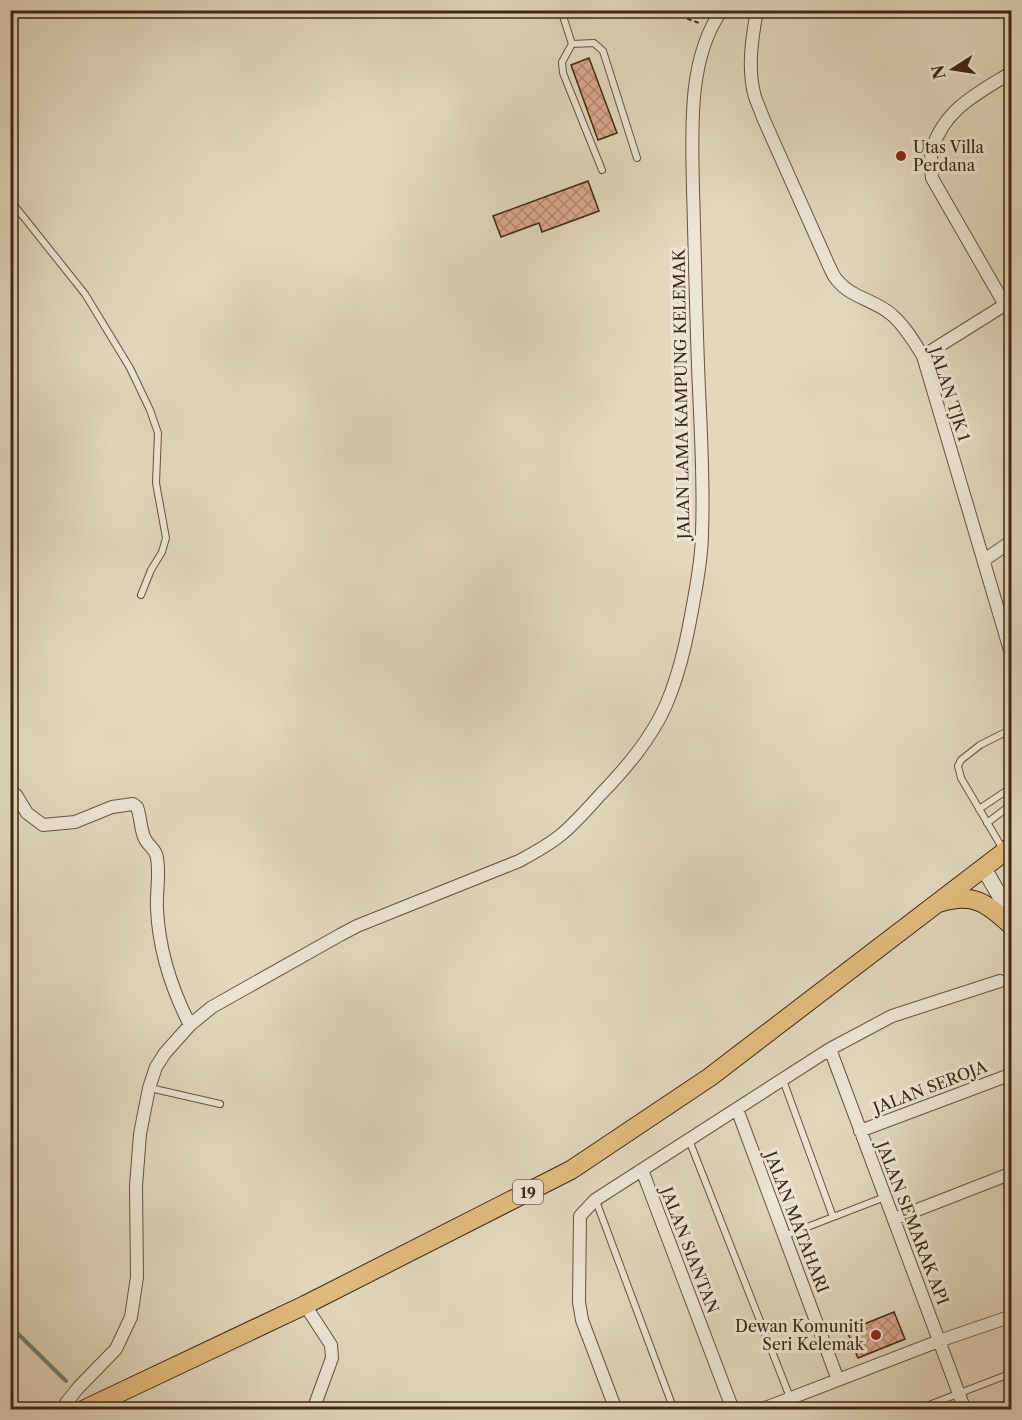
<svg xmlns="http://www.w3.org/2000/svg" width="1022" height="1420" font-family="'Libre Caslon Text',serif">
	<style>
		.lines { fill: none; stroke-linecap: round; stroke-linejoin: round }
		.stream { stroke: #747e76; stroke-width: 4 }
		.building { fill: url(#building-cross-hatch); stroke: #3f2612; stroke-width: 1.5 }
		.service-casing { stroke: #68523d; stroke-width: 8 }
		.minor-casing { stroke: #68523d; stroke-width: 14 }
		.tertiary-casing { stroke: #68523d; stroke-width: 17 }
		.primary-casing { stroke: #3f2612; stroke-width: 20 }
		.path { stroke: #3f2612; stroke-width: 2; stroke-dasharray: 4.5 3; stroke-linecap: butt }
		.service { stroke: #ede6d5; stroke-width: 6 }
		.minor { stroke: #ede6d5; stroke-width: 12 }
		.tertiary { stroke: #ede6d5; stroke-width: 15 }
		.primary { stroke: #e2bc7f; stroke-width: 18 }
		.poi-dot { fill: #8f2418; stroke: #ede6d5; stroke-width: 2 }
		.labels { text-anchor: middle; dominant-baseline: central; stroke-width: 6; stroke-linejoin: round; paint-order: stroke }
		.shield { fill: #ede6d5; stroke: #73604c; stroke-width: 1.5 }
		.shield-label { font-size: 15px; font-weight: bold; fill: #3f2612 }
		.poi-label { font-size: 16px; fill: #3f2612; stroke: #ede6d5; text-anchor: start }
		.street-label { font-size: 16px; fill: #3f2612; stroke: #ede6d5 }
	</style>
	<defs>
		<pattern id="building-cross-hatch" width="8" height="8" patternUnits="userSpaceOnUse" patternTransform="scale(1.5)"><rect width="8" height="8" fill="#dca98e"/><path d="M0 0l8 8M0 8l8-8" fill="none" stroke="#b48973"/></pattern>
	</defs>
	<rect width="100%" height="100%" fill="#e3d8be"/>
	<filter id="stains"><feTurbulence type="fractalNoise" baseFrequency=".00333" numOctaves="4"/><feColorMatrix values="0 0 0 0 .2 0 0 0 0 .09 0 0 0 0 .02 0 0 0 .5 -.17"/></filter>
	<radialGradient id="worn" r=".72"><stop offset=".6" stop-color="#630" stop-opacity="0"/><stop offset="1" stop-color="#630" stop-opacity=".3"/></radialGradient>
	<g class="lines">
		<path class="stream" d="M 10,1326 L 66,1381"/>
	</g>
	<path class="building" d="M 589,58 L 617,133 L 598,140 L 571,65 Z
		M 588,181 L 599,211 L 542,232 L 539,223 L 501,237 L 493,216 Z
		M 894,1312 L 905,1339 L 858,1358 L 847,1331 Z"/>
	<g class="lines">
		<g class="service-casing">
			<path id="service" d="M 561,10 L 572,44 L 562,62 L 563,73 L 602,170
				M 572,44 L 594,43 L 603,51 L 637,158
				M 10,200 L 85,294 L 130,368 L 150,410 L 158,433 L 156,483 L 166,538 L 162,552 L 151,570 L 141,595
				M 1000,616 L 1012,608
				M 979,809 L 1012,787
				M 987,823 L 1012,804
				M 1004,851 L 961,778 L 958,766 L 961,760 L 980,745 L 1012,729
				M 783,1080 L 833,1217
				M 150,1088 L 220,1104
				M 689,1140 L 795,1410
				M 596,1201 L 674,1410
				M 784,1236 L 885,1197
				M 916,1410 L 1012,1373"/>
		</g>
		<g class="minor-casing">
			<path id="minor" d="M 757,10 C 752,38 747,69 755,97 C 758,105 761,112 764,120 L 830,268 C 832,272 834,277 837,280 C 851,298 876,300 892,315 C 905,326 914,342 923,356 L 1012,657
				M 1005,305 L 932,178 C 931,169 930,159 932,150 C 944,109 978,93 1012,72
				M 923,356 L 1011,301
				M 984,560 L 1012,541
				M 10,792 L 16,795 L 27,813 L 43,825 L 75,822 L 112,807 L 133,804 L 137,807 C 141,817 140,829 145,839 C 149,847 156,849 157,858 C 160,875 156,893 157,909 C 159,951 171,988 190,1025
				M 830,1049 L 965,1410
				M 737,1109 L 838,1380
				M 860,1131 L 1012,1074
				M 642,1170 L 733,1410
				M 894,1219 L 1012,1173
				M 305,1305 L 331,1345 L 332,1358 L 313,1410
				M 68,1410 L 66,1403 L 78,1388 L 116,1349 L 131,1317 L 137,1277 L 136,1186 L 140,1134 L 149,1088 L 156,1067 L 165,1053 L 190,1025 L 212,1007 L 340,935 L 357,926 L 519,861 C 534,853 549,845 562,834 C 576,822 588,808 601,794 C 626,768 651,739 666,705 C 682,668 689,628 696,588 C 699,570 702,551 702,533 C 704,485 701,437 699,389 C 696,323 695,256 693,190 C 692,133 687,58 722,10
				M 616,1410 L 582,1320 L 579,1302 L 580,1216 L 595,1200 L 830,1049 L 892,1016 L 1000,981
				M 760,1410 L 939,1341 L 1012,1316"/>
		</g>
		<g class="tertiary-casing">
			<path id="tertiary" d="M 983,867 L 1012,917"/>
		</g>
		<g class="primary-casing">
			<path id="primary" d="M 939,903 C 974,892 986,903 1012,926
				M 83,1410 L 305,1305 L 571,1170 L 710,1077 L 1012,846"/>
		</g>
		<path class="path" d="M 676,10 L 680,16 L 699,23"/>
		<use href="#service" class="service"/>
		<use href="#minor" class="minor"/>
		<use href="#tertiary" class="tertiary"/>
		<use href="#primary" class="primary"/>
	</g>
	<g class="poi-dot">
		<circle cx="901" cy="156" r="6"/>
		<circle cx="876" cy="1335" r="6"/>
	</g>
	<g class="labels">
		<rect class="shield" x="513" y="1180" width="30" height="24" rx="4.5"/>
		<g class="shield-label">
			<text x="528" y="1192">19</text>
		</g>
		<g class="poi-label">
			<text x="913" y="147">Utas Villa<tspan x="913" dy="18">Perdana</tspan></text>
			<text x="864" y="1326" text-anchor="end">Dewan Komuniti<tspan x="864" dy="18">Seri Kelemak</tspan></text>
		</g>
		<g class="street-label">
			<text transform="translate(681 394) rotate(-91)">JALAN LAMA KAMPUNG KELEMAK</text>
			<text transform="translate(950 394) rotate(72)">JALAN TJK 1</text>
			<text transform="translate(930 1087) rotate(-21)">JALAN SEROJA</text>
			<text transform="translate(797 1222) rotate(69)">JALAN MATAHARI</text>
			<text transform="translate(913 1223) rotate(69)">JALAN SEMARAK API</text>
			<text transform="translate(690 1250) rotate(69)">JALAN SIANTAN</text>
		</g>
	</g>
	<rect width="1022" height="1420" fill="none" stroke="#e3d8be" stroke-width="36"/>
	<rect x="12" y="12" width="998" height="1396" fill="none" stroke="#3f2612" stroke-width="3"/>
	<rect x="18" y="18" width="986" height="1384" fill="none" stroke="#3f2612" stroke-width="1.5"/>
	<g transform="translate(953 69) rotate(258)" stroke="#ede6d5" stroke-width="4.5" paint-order="stroke">
	<path d="M0-4.5L10 22L0 15L-10 22Z" fill="#3f2612"/>
	<text y="-9" font-size="16" font-weight="bold" text-anchor="middle" fill="#3f2612">N</text>
	</g>
	<rect width="100%" height="100%" filter="url(#stains)"/>
	<rect width="100%" height="100%" fill="url(#worn)"/>
</svg>
